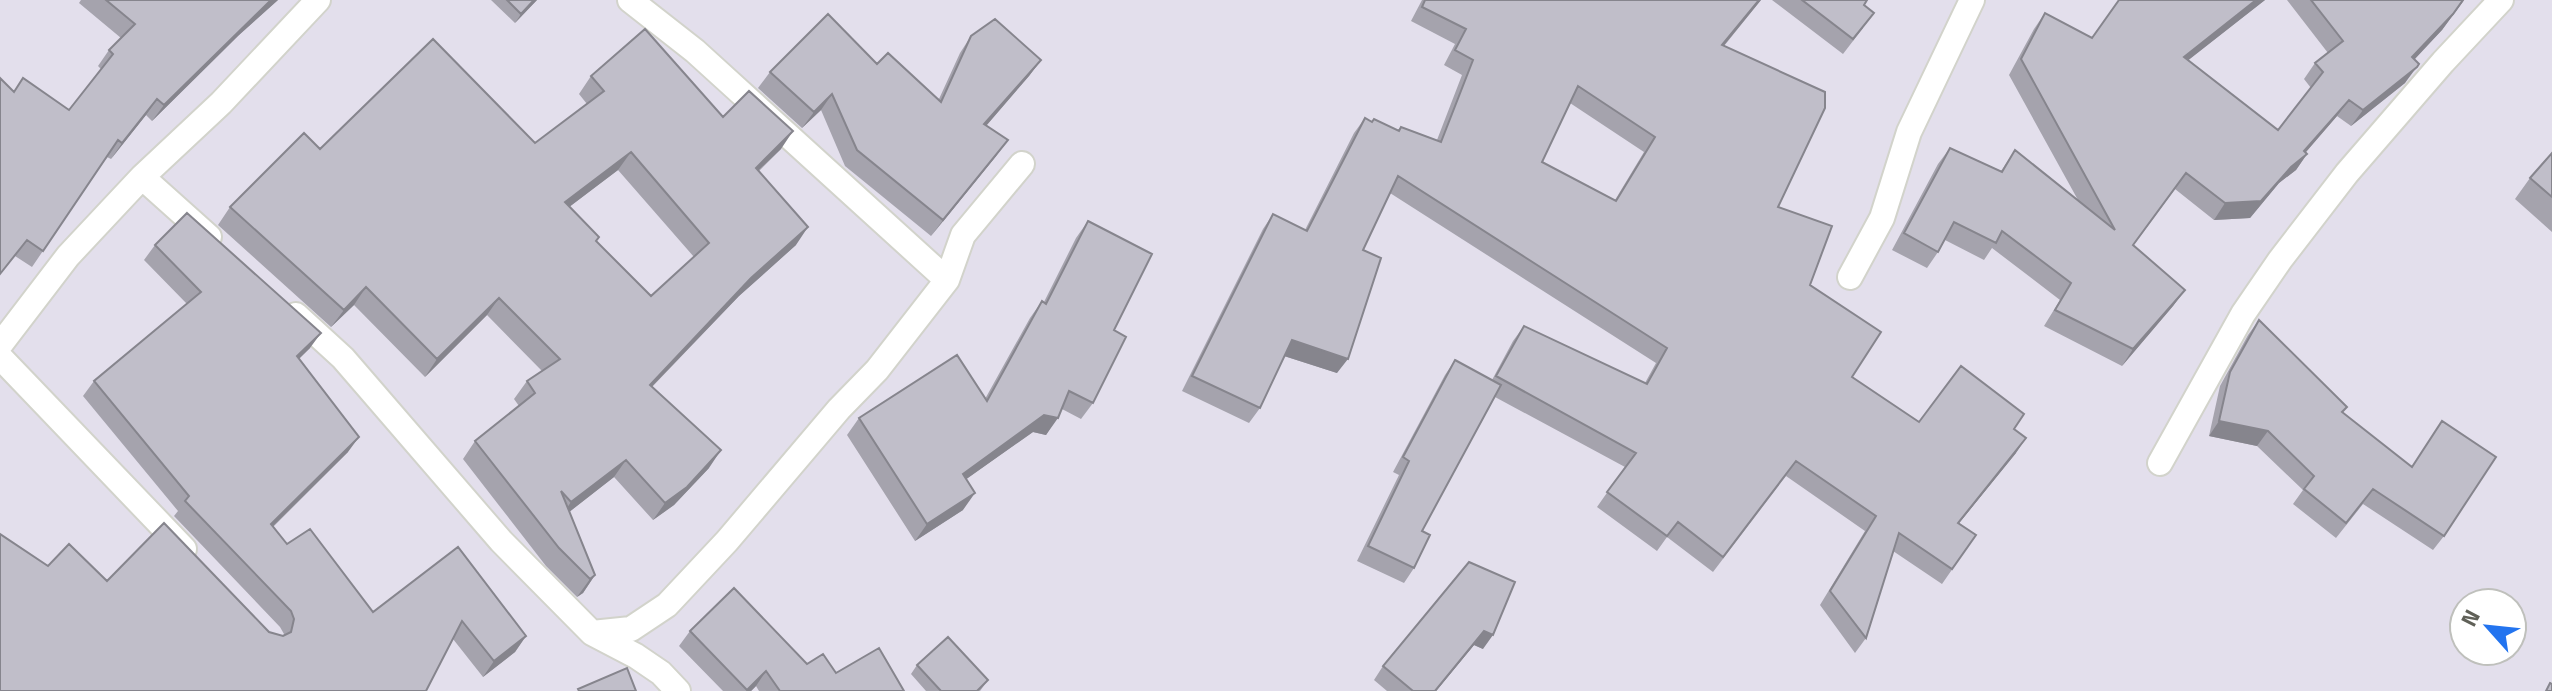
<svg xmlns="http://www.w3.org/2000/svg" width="2552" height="691" font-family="'Titillium Web',sans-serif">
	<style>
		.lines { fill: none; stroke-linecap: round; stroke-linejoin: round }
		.street-casing { stroke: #d2d3cb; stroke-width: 28 }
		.street { stroke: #fff; stroke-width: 24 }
		.wall { fill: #a5a3ad; fill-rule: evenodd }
		.shaded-wall { fill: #86858d }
		.building { fill: #c0bec9; stroke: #86858d; stroke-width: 2; fill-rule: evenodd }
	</style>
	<rect width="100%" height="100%" fill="#e3dfec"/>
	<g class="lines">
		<g class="street-casing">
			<path id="street" d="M 630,0 L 695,51 L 947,280 L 963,235 L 1022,164
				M 142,177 L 209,237
				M 1850,277 L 1882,218 L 1909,132 L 1972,0
				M 296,315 L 343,358 L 501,541 L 592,633 L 636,656 L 661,673 L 678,691
				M 0,345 L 68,256 L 142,177 L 221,103 L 318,0
				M 0,357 L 184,549
				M 2160,463 L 2243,314 L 2280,260 L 2347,173 L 2443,62 L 2501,0
				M 592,633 L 631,629 L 667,605 L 727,541 L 839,409 L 877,370 L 947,280"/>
		</g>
		<use href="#street" class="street"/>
	</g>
	<path class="wall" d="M 81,0 L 278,0 L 239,35 L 152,121 L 146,115 L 111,159 L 107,157 L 32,267 L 15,256 L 14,92 L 69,110 L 101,69 L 98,66 L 109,50 L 121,38 L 79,3 Z
		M 491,0 L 537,0 L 515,23 Z
		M 1422,0 L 1761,0 L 1724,46 L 1778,207 L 1810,285 L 1852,377 L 1919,422 L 2014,429 L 2016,453 L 1959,523 L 1976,535 L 1942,584 L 1893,551 L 1866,638 L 1855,653 L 1820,605 L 1865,531 L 1786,476 L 1713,572 L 1667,537 L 1657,551 L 1597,507 L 1625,467 L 1495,397 L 1422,531 L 1414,568 L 1404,583 L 1357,561 L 1399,475 L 1393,472 L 1445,375 L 1455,360 L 1492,380 L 1513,341 L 1524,326 L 1645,383 L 1656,363 L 1390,193 L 1363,250 L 1337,373 L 1284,356 L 1260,408 L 1249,423 L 1182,391 L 1263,229 L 1273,214 L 1305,230 L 1354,133 L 1365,118 L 1371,122 L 1398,130 L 1401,127 L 1437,140 L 1462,75 L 1444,65 L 1455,44 L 1411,21 ZM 1570,103 L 1644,152 L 1615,200 L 1542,162 Z
		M 1772,0 L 1868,0 L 1864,5 L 1863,28 L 1843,54 Z
		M 2119,0 L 2265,0 L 2188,60 L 2278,130 L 2311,88 L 2304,79 L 2315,63 L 2328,53 L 2287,0 L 2464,0 L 2442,30 L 2414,59 L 2405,83 L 2351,126 L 2337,116 L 2306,152 L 2307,154 L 2296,170 L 2279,183 L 2250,218 L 2214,220 L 2175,189 L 2133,246 L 2185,290 L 2173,306 L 2122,366 L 2044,326 L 2060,300 L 1992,248 L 1984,260 L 1945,240 L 1938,252 L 1927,268 L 1892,250 L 1938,164 L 1950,148 L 2001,171 L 2015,150 L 2078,200 L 2009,75 L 2034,29 L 2045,13 L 2092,38 Z
		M 971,36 L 1041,60 L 1029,76 L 986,126 L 996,156 L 931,236 L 845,166 L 821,110 L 802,128 L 758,88 L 770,72 L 877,64 L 939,99 L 960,53 Z
		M 591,76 L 723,117 L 781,149 L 759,171 L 796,245 L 739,296 L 652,387 L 709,468 L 674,505 L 653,520 L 614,477 L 569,512 L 595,575 L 583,593 L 577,597 L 546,566 L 463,459 L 475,441 L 519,406 L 514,399 L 527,381 L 542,371 L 487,315 L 425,377 L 354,305 L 331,327 L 218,225 L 230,207 L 320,149 L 535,143 L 587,104 L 579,94 ZM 618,170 L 694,257 L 651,296 L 596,242 L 569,207 Z
		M 2552,153 L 2552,232 L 2515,199 L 2530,178 Z
		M 1088,221 L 1114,330 L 1093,403 L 1081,419 L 1062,409 L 1046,435 L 1033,432 L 966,479 L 963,510 L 915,541 L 847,435 L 859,418 L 985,399 L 1030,318 L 1042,301 L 1044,302 L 1076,238 Z
		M 155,245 L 310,348 L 299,359 L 348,452 L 273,527 L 287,544 L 373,612 L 458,547 L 526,636 L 515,652 L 483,677 L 453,639 L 426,691 L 48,566 L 107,581 L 283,636 L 284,634 L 280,627 L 174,516 L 178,511 L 83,396 L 94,381 L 187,304 L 144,260 Z
		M 2259,320 L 2347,407 L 2343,412 L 2444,536 L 2433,550 L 2363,504 L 2336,538 L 2293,504 L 2303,490 L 2257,446 L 2209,436 L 2220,386 L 2248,335 Z
		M 1469,562 L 1483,649 L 1474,645 L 1436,691 L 1387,691 L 1374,680 L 1383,666 Z
		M 690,631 L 836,673 L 904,691 L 759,691 L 756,686 L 751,691 L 723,691 L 679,646 Z
		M 917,665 L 988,680 L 980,691 L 926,691 L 911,674 Z"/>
	<path class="shaded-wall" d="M 271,0 L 278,0 L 239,35 L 152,121 L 164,105 Z
		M 534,0 L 537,0 L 515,23 L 521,14 Z
		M 1759,0 L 1761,0 L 1712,60 L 1722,45 Z
		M 2256,0 L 2265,0 L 2172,73 L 2184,57 Z
		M 2464,0 L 2442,30 L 2401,74 L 2412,57 Z
		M 1041,60 L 1029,76 L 973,141 L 984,124 Z
		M 2419,64 L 2405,83 L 2351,126 L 2363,110 Z
		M 832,94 L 821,110 L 802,128 L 814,112 Z
		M 157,99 L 146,115 L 111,159 L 122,143 Z
		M 2349,100 L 2337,116 L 2299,160 L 2307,154 L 2296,170 L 2279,183 L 2250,218 L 2214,220 L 2225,203 L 2304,151 Z
		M 793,131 L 781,149 L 743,185 L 756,168 Z
		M 1008,140 L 996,156 L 931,236 L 943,220 Z
		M 631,152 L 618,170 L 552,220 L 565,202 Z
		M 808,227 L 796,245 L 739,296 L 637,402 L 650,385 L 751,278 Z
		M 366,287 L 354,305 L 331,327 L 344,310 Z
		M 2185,290 L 2173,306 L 2122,366 L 2133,349 Z
		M 499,298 L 487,315 L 425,377 L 437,359 Z
		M 321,333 L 310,348 L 286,371 L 297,356 Z
		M 1292,340 L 1348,359 L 1337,373 L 1281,355 Z
		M 1044,415 L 1058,418 L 1046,435 L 1033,432 L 951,490 L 963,474 Z
		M 2219,421 L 2268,431 L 2257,446 L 2209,436 Z
		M 359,437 L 348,452 L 260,539 L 271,524 Z
		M 2026,438 L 2016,453 L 1947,538 L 1958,523 Z
		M 721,450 L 709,468 L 674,505 L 653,520 L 665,503 Z
		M 626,460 L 614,477 L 559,520 L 571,502 Z
		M 975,493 L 963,510 L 915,541 L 927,524 Z
		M 595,575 L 583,593 L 577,597 L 590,579 Z
		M 1484,631 L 1493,635 L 1483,649 L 1474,645 L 1436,691 L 1435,691 Z
		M 526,636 L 515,652 L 483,677 L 494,661 Z
		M 766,671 L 756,686 L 751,691 L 746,691 Z"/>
	<path class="building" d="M 106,0 L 271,0 L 164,105 L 157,99 L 122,143 L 118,140 L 43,251 L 27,240 L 0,274 L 0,78 L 14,92 L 23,78 L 69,110 L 113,54 L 109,50 L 135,24 Z
		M 507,0 L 534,0 L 521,14 Z
		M 1425,0 L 1759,0 L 1722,45 L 1825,92 L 1825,108 L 1778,207 L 1832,226 L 1810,285 L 1881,332 L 1852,377 L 1919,422 L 1961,366 L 2024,414 L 2014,429 L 2026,438 L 1958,523 L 1976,535 L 1952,569 L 1899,533 L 1866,638 L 1830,591 L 1876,516 L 1796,461 L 1723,557 L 1678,522 L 1667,536 L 1607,492 L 1636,453 L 1496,376 L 1524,326 L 1647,384 L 1667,348 L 1398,176 L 1363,250 L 1381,258 L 1348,359 L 1292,340 L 1260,408 L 1192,376 L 1273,214 L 1307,231 L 1365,118 L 1372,122 L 1374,119 L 1399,131 L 1401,127 L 1441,142 L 1473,60 L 1455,50 L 1466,29 L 1422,7 ZM 1578,86 L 1655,137 L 1616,201 L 1542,162 Z
		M 1802,0 L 1867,0 L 1864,5 L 1874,13 L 1853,39 Z
		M 2119,0 L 2256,0 L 2184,57 L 2278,130 L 2323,72 L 2315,63 L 2343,41 L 2311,0 L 2463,0 L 2453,14 L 2412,57 L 2419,64 L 2417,67 L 2363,110 L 2349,100 L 2304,151 L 2307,154 L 2291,167 L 2261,201 L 2225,203 L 2186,173 L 2133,245 L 2185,290 L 2133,349 L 2055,310 L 2071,283 L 2002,231 L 1996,243 L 1954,222 L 1938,252 L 1904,233 L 1950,148 L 2002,172 L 2015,150 L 2115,230 L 2021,59 L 2045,13 L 2092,38 Z
		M 828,14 L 877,64 L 888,53 L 941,102 L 971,36 L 995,19 L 1041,60 L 984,124 L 1008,140 L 943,220 L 857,150 L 832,94 L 814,112 L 770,72 Z
		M 645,29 L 723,117 L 749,91 L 793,131 L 756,168 L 808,227 L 751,278 L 650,385 L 721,450 L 687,487 L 665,503 L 626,460 L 571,502 L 561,491 L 595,575 L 590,579 L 559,548 L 475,441 L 535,393 L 527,381 L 560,359 L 499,298 L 437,359 L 366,287 L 344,310 L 230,207 L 304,133 L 320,149 L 433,39 L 535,143 L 604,91 L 591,76 ZM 631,152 L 709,243 L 651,296 L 596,241 L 599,237 L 565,202 Z
		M 2552,153 L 2552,197 L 2530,178 Z
		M 187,213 L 321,333 L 297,356 L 359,437 L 271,524 L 287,544 L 310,529 L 373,612 L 458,547 L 526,636 L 494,661 L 462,621 L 426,691 L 0,691 L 0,534 L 48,566 L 69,544 L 107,581 L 164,523 L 269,632 L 283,636 L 291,632 L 294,619 L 291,611 L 185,501 L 189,496 L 94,381 L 201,292 L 155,245 Z
		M 1088,221 L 1152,254 L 1114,330 L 1126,337 L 1093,403 L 1069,391 L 1058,418 L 1044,415 L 963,474 L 975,493 L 927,524 L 859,418 L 957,355 L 987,401 L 1042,301 L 1046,304 Z
		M 2259,320 L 2347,407 L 2342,412 L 2412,467 L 2442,421 L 2496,457 L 2444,536 L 2373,489 L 2346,523 L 2304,489 L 2314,476 L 2268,431 L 2219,421 L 2230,372 Z
		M 1455,360 L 1501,385 L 1422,531 L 1430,535 L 1414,568 L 1368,546 L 1409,461 L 1403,457 Z
		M 1469,562 L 1515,582 L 1493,635 L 1484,631 L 1435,691 L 1413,691 L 1383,666 Z
		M 734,588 L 807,664 L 823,654 L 836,673 L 879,648 L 904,691 L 780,691 L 766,671 L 747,690 L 690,631 Z
		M 948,637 L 988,680 L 977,691 L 941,691 L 917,665 Z
		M 627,668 L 636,691 L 579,691 L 578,689 Z
		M 2550,683 L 2552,684 L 2552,691 L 2546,691 Z"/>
	<g transform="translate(2488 627) rotate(297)"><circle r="38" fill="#ffffff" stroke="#bfc0bc" stroke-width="2"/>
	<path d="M0-6L14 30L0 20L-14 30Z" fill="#2374ef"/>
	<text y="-12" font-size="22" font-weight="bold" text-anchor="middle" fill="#606158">N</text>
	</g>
</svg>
